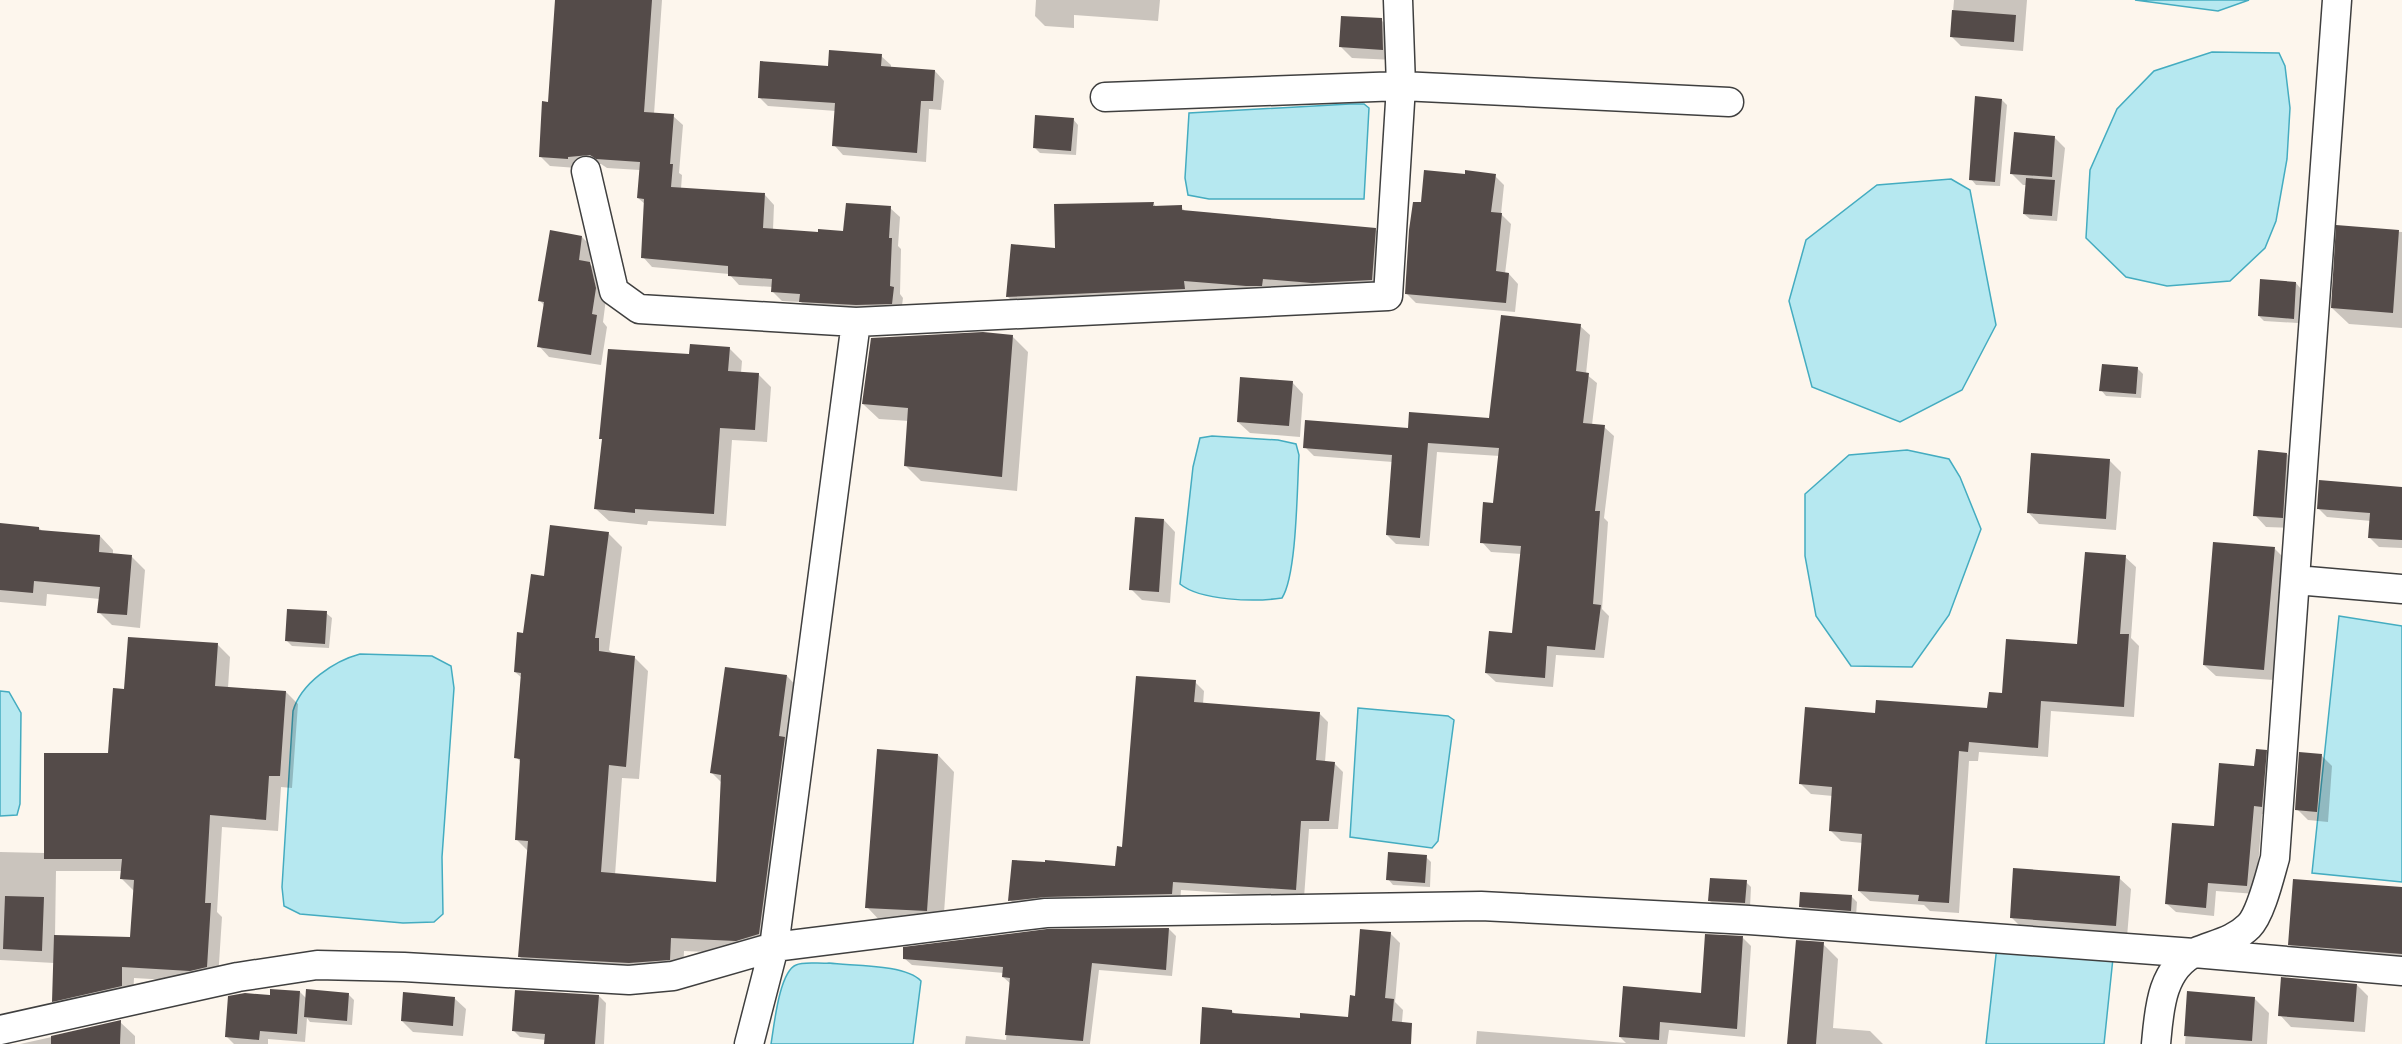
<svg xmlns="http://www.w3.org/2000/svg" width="2402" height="1044" font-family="Lora,serif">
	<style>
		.water { fill: #b6e8f0; stroke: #44acc0; stroke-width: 1.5 }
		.shadow { fill: #0003; fill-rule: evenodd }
		.building { fill: #544b49 }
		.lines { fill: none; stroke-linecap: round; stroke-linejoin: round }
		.street-casing { stroke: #3f3f3f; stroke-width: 31 }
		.street { stroke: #fff; stroke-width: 28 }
	</style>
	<rect width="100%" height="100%" fill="#fdf6ed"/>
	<path class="water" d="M 2135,0 L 2249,0 L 2218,11 Z
		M 2212,52 L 2279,53 L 2285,66 L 2290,108 L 2287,159 L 2276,221 L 2265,248 L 2230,281 L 2167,286 L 2126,277 L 2086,238 L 2090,170 L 2117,109 L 2154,71 Z
		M 1350,104 L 1364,104 L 1369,108 L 1364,199 L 1209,199 L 1188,195 L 1185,178 L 1189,113 Z
		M 1951,179 L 1970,190 L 1996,325 L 1962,390 L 1900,422 L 1812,387 L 1789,301 L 1806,240 L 1877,185 Z
		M 1212,436 L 1278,440 L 1296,444 L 1299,455 C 1297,487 1297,575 1282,598 C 1255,602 1201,601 1180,584 L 1193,467 L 1200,438 Z
		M 1907,450 L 1949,459 L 1960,477 L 1981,529 L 1949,615 L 1912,667 L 1851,666 L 1816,616 L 1805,556 L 1805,494 L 1849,455 Z
		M 2339,616 L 2402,626 L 2402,882 L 2312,873 Z
		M 360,654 L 432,656 L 451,666 L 454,688 L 442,857 L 443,914 L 434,922 L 403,923 L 300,914 L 284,906 L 282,887 L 293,711 C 301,683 334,661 360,654 Z
		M 0,691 L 9,692 L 21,713 L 20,804 L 17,815 L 0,816 Z
		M 1358,708 L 1448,716 L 1454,720 L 1438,841 L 1432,848 L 1350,837 Z
		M 1997,946 L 2113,958 L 2104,1044 L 1986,1044 Z
		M 829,963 C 852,966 905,964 921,981 L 913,1044 L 771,1044 C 774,1027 779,972 796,965 C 804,961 820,964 829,963 Z"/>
	<path class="shadow" d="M 556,0 L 662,0 L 654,114 L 673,116 L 683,125 L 679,173 L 682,175 L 681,189 L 765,195 L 774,205 L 773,230 L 819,233 L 845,232 L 890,208 L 900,217 L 898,246 L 901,249 L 900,294 L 903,298 L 901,313 L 810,311 L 801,302 L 782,301 L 773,292 L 773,287 L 739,285 L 729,274 L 652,267 L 643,257 L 646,205 L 638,198 L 640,170 L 607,168 L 601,164 L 577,166 L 577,168 L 550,166 L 540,156 L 549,103 Z
		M 1036,0 L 1160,0 L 1158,21 L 1074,15 L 1074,28 L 1045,26 L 1035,16 Z
		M 1954,0 L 2027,0 L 2023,51 L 1961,46 L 1951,36 Z
		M 1381,20 L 1393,31 L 1394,60 L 1352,58 L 1341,47 Z
		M 881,56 L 891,65 L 891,68 L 935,71 L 944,81 L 941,110 L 929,109 L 926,162 L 843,155 L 834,145 L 836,111 L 768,106 L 759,97 L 829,67 Z
		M 2002,100 L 2007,105 L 2000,186 L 1976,185 L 1971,179 Z
		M 1073,119 L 1078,125 L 1076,155 L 1040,153 L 1034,147 Z
		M 2054,137 L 2065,148 L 2057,221 L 2030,219 L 2024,214 L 2027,185 L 2023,185 L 2012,174 Z
		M 1466,176 L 1495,176 L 1504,185 L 1501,214 L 1511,224 L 1505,274 L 1509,274 L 1518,284 L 1515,312 L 1416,303 L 1406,293 L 1422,204 Z
		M 1153,203 L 1157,208 L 1181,207 L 1186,212 L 1375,229 L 1386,240 L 1383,291 L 1019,308 L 1008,297 L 1057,250 Z
		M 2338,227 L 2402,232 L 2402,328 L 2349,324 L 2332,308 Z
		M 582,237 L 592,247 L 590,264 L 600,274 L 606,299 L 603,322 L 607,327 L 601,365 L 549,357 L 539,346 L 545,306 L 540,301 Z
		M 2296,283 L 2301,289 L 2298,323 L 2264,321 L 2259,316 Z
		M 1580,326 L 1590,335 L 1586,374 L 1597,383 L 1592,425 L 1604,427 L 1614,436 L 1604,518 L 1608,522 L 1602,609 L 1609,616 L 1604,658 L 1556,655 L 1553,687 L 1496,682 L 1486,673 L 1513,634 L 1522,554 L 1491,552 L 1482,542 L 1494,505 L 1500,456 L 1437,452 L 1429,546 L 1396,544 L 1387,535 L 1393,462 L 1314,456 L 1305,447 L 1491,419 Z
		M 1012,336 L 1028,352 L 1017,491 L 921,481 L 906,466 L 909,421 L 879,419 L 863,404 Z
		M 729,348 L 742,361 L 741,373 L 758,374 L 771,387 L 767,442 L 732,440 L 726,526 L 648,521 L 647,525 L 609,521 L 596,509 L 604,441 L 601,438 L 691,355 Z
		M 2137,368 L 2143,374 L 2141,398 L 2106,396 L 2101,390 Z
		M 1292,382 L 1303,394 L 1300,437 L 1250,433 L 1238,422 Z
		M 2287,454 L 2298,465 L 2294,528 L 2266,527 L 2255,515 Z
		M 2110,461 L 2121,472 L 2116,530 L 2039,524 L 2028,512 Z
		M 2402,489 L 2402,548 L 2379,547 L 2369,537 L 2371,521 L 2327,517 L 2318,508 Z
		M 1164,520 L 1175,532 L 1170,603 L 1142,600 L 1131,589 Z
		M 0,525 L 39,528 L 42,531 L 100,536 L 113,550 L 113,555 L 132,557 L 145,570 L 140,628 L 112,625 L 99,612 L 100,599 L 47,594 L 46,606 L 0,602 Z
		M 608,533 L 622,547 L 609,650 L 612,653 L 634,657 L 648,671 L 639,779 L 622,778 L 615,875 L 717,884 L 722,783 L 712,773 L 787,676 L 800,690 L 772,947 L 751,954 L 684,951 L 683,973 L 533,970 L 519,956 L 529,852 L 517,840 L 522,763 L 516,757 L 522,678 L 515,672 L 525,635 L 545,578 Z
		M 2275,549 L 2286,560 L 2274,680 L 2216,676 L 2204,665 Z
		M 2125,557 L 2136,567 L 2131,638 L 2139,646 L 2134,717 L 2051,711 L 2048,757 L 1979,752 L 1978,761 L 1969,761 L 1959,913 L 1930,911 L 1924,905 L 1870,901 L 1859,891 L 1863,843 L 1841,841 L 1831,831 L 1833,796 L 1811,794 L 1801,784 L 1877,715 L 1989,710 L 2003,695 L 2079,646 Z
		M 326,613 L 332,618 L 329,648 L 292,646 L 286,640 Z
		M 218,645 L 230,657 L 228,688 L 286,692 L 298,704 L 292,788 L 281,787 L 278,831 L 222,827 L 217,912 L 222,917 L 218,979 L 203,982 L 134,978 L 133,998 L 65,1013 L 53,1001 L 54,963 L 0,960 L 0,852 L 45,853 L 110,754 L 125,691 ZM 56,871 L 122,871 L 122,879 L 134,891 L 132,939 L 55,937 Z
		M 1195,682 L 1204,691 L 1203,704 L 1319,713 L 1328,722 L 1325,762 L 1334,763 L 1343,772 L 1338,829 L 1309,829 L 1304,898 L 1181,890 L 1180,903 L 1019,909 L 1010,900 L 1117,868 L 1123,848 Z
		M 2266,751 L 2275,760 L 2271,815 L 2262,814 L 2256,894 L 2216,891 L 2214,916 L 2176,912 L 2167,904 Z
		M 938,755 L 954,772 L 943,927 L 883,924 L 867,907 Z
		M 2321,755 L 2332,766 L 2328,822 L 2308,820 L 2297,809 Z
		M 1426,857 L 1431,862 L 1430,887 L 1393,885 L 1388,879 Z
		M 2119,878 L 2131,889 L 2127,937 L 2022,928 L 2011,917 Z
		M 1746,882 L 1751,887 L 1750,908 L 1715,906 L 1710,901 Z
		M 2402,889 L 2402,967 L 2303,958 L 2289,944 Z
		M 1852,897 L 1857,902 L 1856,916 L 1806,912 L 1801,907 Z
		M 1169,929 L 1176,936 L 1172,976 L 1099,970 L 1090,1044 L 965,1044 L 966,1036 L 1006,1040 L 1011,984 L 1003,977 L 1004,973 L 912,965 L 904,958 Z
		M 1390,933 L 1400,943 L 1395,1002 L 1403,1010 L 1400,1044 L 1201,1044 L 1232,1011 L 1235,1014 L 1301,1020 L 1350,1019 L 1357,997 Z
		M 1743,938 L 1751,946 L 1745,1037 L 1669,1030 L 1667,1044 L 1476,1044 L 1477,1031 L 1626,1043 L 1620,1037 L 1702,995 Z
		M 1823,944 L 1838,959 L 1833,1028 L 1870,1031 L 1883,1044 L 1789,1044 Z
		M 2357,985 L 2368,996 L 2365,1032 L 2291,1027 L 2280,1015 Z
		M 300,992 L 307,999 L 348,994 L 354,1000 L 352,1025 L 310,1022 L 307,1018 L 305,1042 L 268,1039 L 268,1044 L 234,1044 L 227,1037 L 271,997 Z
		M 2189,993 L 2254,998 L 2269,1013 L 2267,1044 L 2185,1044 Z
		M 599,996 L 606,1003 L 604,1044 L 546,1044 L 546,1040 L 520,1037 L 513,1030 Z
		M 454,998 L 466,1009 L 463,1036 L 413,1032 L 402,1021 Z
		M 120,1022 L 135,1036 L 135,1044 L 20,1044 Z"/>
	<path class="building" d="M 555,0 L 652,0 L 644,112 L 674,114 L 670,164 L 673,164 L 671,187 L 765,193 L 763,228 L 818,232 L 818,229 L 843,231 L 846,203 L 891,206 L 889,238 L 892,238 L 890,286 L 894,287 L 892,304 L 856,305 L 799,302 L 800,294 L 771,292 L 772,279 L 728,276 L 728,266 L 641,258 L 644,199 L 637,198 L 640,162 L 596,159 L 590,155 L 568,157 L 568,159 L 539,157 L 542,101 L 548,102 Z
		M 1952,10 L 2016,15 L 2014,42 L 1950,37 Z
		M 1341,16 L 1382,18 L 1383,50 L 1339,47 Z
		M 829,50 L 882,54 L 881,66 L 935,70 L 933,101 L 921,101 L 917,153 L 832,146 L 835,103 L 758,98 L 760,61 L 828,66 Z
		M 1975,96 L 2002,99 L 1995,182 L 1969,180 Z
		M 1035,115 L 1074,118 L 1071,151 L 1033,148 Z
		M 2014,132 L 2055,136 L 2052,177 L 2010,174 Z
		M 1424,170 L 1465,174 L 1465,170 L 1496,174 L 1491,212 L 1502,213 L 1496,271 L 1509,273 L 1506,303 L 1405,294 L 1409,230 L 1413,202 L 1421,202 Z
		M 2026,178 L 2055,180 L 2052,216 L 2023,214 Z
		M 1154,202 L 1153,206 L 1182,205 L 1182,210 L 1376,228 L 1372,280 L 1312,283 L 1263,279 L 1262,286 L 1246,286 L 1184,281 L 1185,289 L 1006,297 L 1011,244 L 1055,248 L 1054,204 Z
		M 2336,225 L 2399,230 L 2393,313 L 2331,308 Z
		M 550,230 L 582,236 L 579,260 L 590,262 L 596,288 L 592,314 L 597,315 L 591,355 L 537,347 L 544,302 L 538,301 Z
		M 2260,279 L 2296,282 L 2294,319 L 2258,316 Z
		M 1501,315 L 1581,324 L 1576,371 L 1589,373 L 1583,423 L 1605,425 L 1595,511 L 1600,511 L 1593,604 L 1601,605 L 1595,650 L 1547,646 L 1545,678 L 1485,673 L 1489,631 L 1512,633 L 1521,546 L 1480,543 L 1483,502 L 1493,503 L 1499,448 L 1428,443 L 1420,538 L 1386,535 L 1392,455 L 1303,448 L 1305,420 L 1408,428 L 1409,412 L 1489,418 Z
		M 983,332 L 1013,335 L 1002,477 L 904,466 L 908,408 L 862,404 L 871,338 Z
		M 690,344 L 730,347 L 728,371 L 759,373 L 755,430 L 720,428 L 714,514 L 635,509 L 635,513 L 594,509 L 602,439 L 599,439 L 608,349 L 689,354 Z
		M 2102,364 L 2138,367 L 2136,394 L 2099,391 Z
		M 1240,377 L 1293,381 L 1289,426 L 1237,422 Z
		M 2258,450 L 2287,453 L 2283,518 L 2253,516 Z
		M 2031,453 L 2110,459 L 2106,519 L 2027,513 Z
		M 2319,480 L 2402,487 L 2402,540 L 2368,538 L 2370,513 L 2317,509 Z
		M 1135,517 L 1164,519 L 1159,592 L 1129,590 Z
		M 0,523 L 39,527 L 39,530 L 100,535 L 99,552 L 132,555 L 127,615 L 97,613 L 100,587 L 34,581 L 33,593 L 0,590 Z
		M 550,525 L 609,532 L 595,638 L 599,638 L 599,651 L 635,656 L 626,767 L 609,765 L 601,872 L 716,882 L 721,775 L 710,773 L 725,667 L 787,675 L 779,736 L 785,737 L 759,934 L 736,941 L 671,938 L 670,960 L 629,963 L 518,957 L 528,841 L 515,840 L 520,759 L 514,758 L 521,673 L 514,672 L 517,632 L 523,633 L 531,574 L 544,576 Z
		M 2213,542 L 2275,547 L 2264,670 L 2203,665 Z
		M 2085,552 L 2126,555 L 2120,634 L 2129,634 L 2124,707 L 2041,701 L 2038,748 L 1969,742 L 1968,752 L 1959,751 L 1949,903 L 1918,901 L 1919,895 L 1858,891 L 1862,834 L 1829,831 L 1832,787 L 1799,784 L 1805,707 L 1875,713 L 1876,700 L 1987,708 L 1989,692 L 2002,693 L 2006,639 L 2077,644 Z
		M 287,609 L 327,611 L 325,644 L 285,641 Z
		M 128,637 L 218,643 L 215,686 L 286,691 L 280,776 L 269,776 L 266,820 L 210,815 L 205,903 L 211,903 L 207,967 L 190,971 L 122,967 L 122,986 L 52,1002 L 54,935 L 130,937 L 134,880 L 120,879 L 122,859 L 44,859 L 44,753 L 108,753 L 113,688 L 124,689 Z
		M 1136,676 L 1196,680 L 1194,702 L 1320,712 L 1316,760 L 1335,762 L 1329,821 L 1301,821 L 1296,890 L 1173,882 L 1172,894 L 1046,897 L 1008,901 L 1012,860 L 1045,862 L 1045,860 L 1115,866 L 1117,846 L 1122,847 Z
		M 877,749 L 938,754 L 927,911 L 865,908 Z
		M 2256,749 L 2267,750 L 2262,807 L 2254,806 L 2247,886 L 2208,883 L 2206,908 L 2165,904 L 2172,823 L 2214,826 L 2219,763 L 2254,766 Z
		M 2299,752 L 2322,754 L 2317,812 L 2295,810 Z
		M 1388,852 L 1427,855 L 1425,883 L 1386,880 Z
		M 2013,868 L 2120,876 L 2116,926 L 2010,918 Z
		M 1710,878 L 1747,880 L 1745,903 L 1708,901 Z
		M 2293,879 L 2402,887 L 2402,954 L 2288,945 Z
		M 1800,892 L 1852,895 L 1851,911 L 1799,907 Z
		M 5,896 L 44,897 L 42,951 L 3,949 Z
		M 1169,928 L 1166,970 L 1092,963 L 1083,1041 L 1005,1035 L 1010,978 L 1002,977 L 1003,967 L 903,959 L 903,947 L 1047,929 Z
		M 1360,929 L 1391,932 L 1385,998 L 1394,999 L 1392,1021 L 1412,1023 L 1411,1044 L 1200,1044 L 1202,1007 L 1232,1010 L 1232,1013 L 1300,1018 L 1300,1013 L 1348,1017 L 1350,995 L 1355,996 Z
		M 1705,934 L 1743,936 L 1737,1029 L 1660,1022 L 1659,1040 L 1619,1037 L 1623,986 L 1701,993 Z
		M 1796,940 L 1824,942 L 1816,1044 L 1787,1044 Z
		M 2281,977 L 2357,984 L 2354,1022 L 2278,1016 Z
		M 270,989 L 300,991 L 297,1034 L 260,1031 L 259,1040 L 225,1037 L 228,996 L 245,993 L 270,995 Z
		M 306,989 L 349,993 L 347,1021 L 304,1017 Z
		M 515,990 L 599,995 L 595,1044 L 544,1044 L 545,1034 L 512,1031 Z
		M 2187,991 L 2255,997 L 2252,1041 L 2184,1036 Z
		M 403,992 L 455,997 L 453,1026 L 401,1021 Z
		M 121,1020 L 120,1044 L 51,1044 L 51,1036 Z"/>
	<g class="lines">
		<g class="street-casing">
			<path id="street" d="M 1105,97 L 1401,86 L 1729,102
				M 586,171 L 614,291 L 639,309 L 856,322
				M 2296,580 L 2402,589
				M 0,1030 L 238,977 L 317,965 L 404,967 L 629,980 L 673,976 L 774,947 L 1046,913 L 1481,906 L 1749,920 L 2194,953 L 2402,971
				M 749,1044 L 774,947 L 856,322 L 1388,296 L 1401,86 L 1398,0
				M 2156,1044 C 2159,1011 2161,968 2196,952 C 2215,944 2234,941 2249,926 C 2261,914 2270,875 2275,858 C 2297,572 2314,286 2337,0"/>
		</g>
		<use href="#street" class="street"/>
	</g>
</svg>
